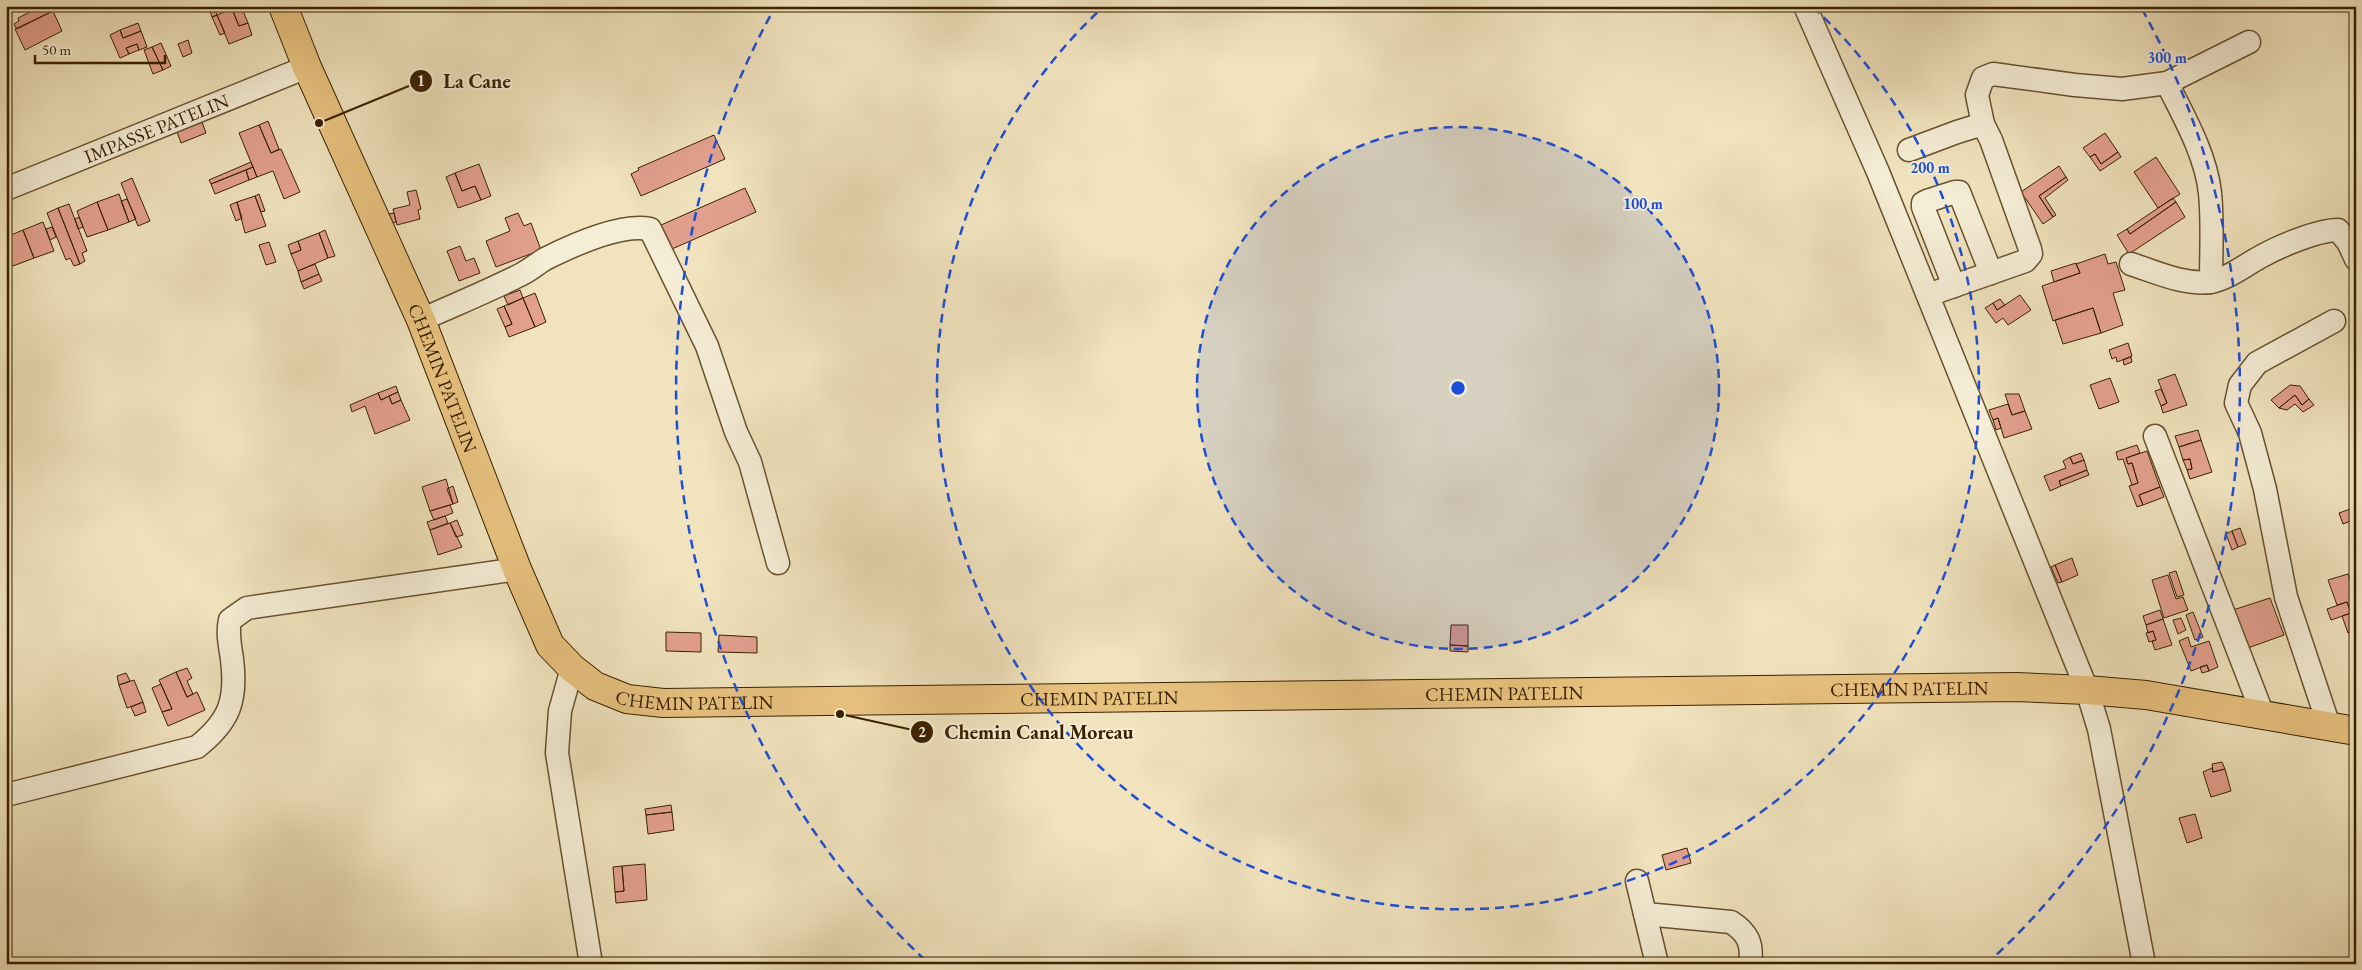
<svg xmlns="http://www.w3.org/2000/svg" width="2362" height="970" font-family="'EB Garamond',serif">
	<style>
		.building { fill: #e3a08f; stroke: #392100 }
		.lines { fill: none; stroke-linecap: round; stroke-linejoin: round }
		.minor-casing { stroke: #675230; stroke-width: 25 }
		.major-casing { stroke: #392100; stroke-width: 30 }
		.minor { stroke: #f5edd5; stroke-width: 22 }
		.major { stroke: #e8c27f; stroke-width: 28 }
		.ring { fill: none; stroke: #1d4ed8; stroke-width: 2.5; stroke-dasharray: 9 6 }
		.labels { text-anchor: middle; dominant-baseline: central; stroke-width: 4; stroke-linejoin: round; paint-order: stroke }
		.street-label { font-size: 19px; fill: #392100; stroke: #f5edd5 }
		.centre { fill: #1d4ed8; stroke: #f5edd5; stroke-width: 2.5 }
		.ring-label { font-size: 15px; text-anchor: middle; font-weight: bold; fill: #1d4ed8; stroke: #f5edd5; stroke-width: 4; stroke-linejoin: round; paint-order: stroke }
		.leader { fill: none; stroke: #392100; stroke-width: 2 }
		.callout-dot { fill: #392100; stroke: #f5edd5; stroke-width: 2 }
		.mark-label { font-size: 15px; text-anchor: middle; font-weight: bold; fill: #fff }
		.callout-label { font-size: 20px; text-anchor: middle; font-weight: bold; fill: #392100; stroke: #f5edd5; stroke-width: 4; stroke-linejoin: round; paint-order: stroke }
	</style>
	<rect width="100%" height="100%" fill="#f0e3be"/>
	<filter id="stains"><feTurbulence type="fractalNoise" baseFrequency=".004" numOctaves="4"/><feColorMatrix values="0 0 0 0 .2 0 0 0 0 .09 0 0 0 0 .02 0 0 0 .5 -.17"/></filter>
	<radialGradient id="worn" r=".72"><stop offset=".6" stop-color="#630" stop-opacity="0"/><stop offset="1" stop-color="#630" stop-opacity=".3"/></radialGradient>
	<path class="building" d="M 42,6 L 50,6 L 53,11 L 17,29 L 14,24 L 19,21 L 18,18 Z
		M 208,6 L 214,6 L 217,15 L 212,17 Z
		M 241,6 L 248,23 L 239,26 L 232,9 Z
		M 232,9 L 239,26 L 248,23 L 252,35 L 229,44 L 217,15 Z
		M 53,11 L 62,31 L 25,50 L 15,29 Z
		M 217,15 L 225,33 L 220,35 L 212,17 Z
		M 138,23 L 141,31 L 123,38 L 120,30 Z
		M 120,30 L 123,38 L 141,31 L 147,47 L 139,50 L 137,44 L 126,48 L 129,54 L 120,58 L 110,35 Z
		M 188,40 L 192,53 L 183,57 L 178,44 Z
		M 161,43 L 171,66 L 163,70 L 152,47 Z
		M 137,44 L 139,50 L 129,54 L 126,48 Z
		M 152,47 L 163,70 L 153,74 L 144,50 Z
		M 268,121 L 279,149 L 271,153 L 259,125 Z
		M 202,122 L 206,133 L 181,143 L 177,132 Z
		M 259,125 L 271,153 L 281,149 L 300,192 L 284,199 L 273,171 L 257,177 L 239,133 Z
		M 2105,133 L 2118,152 L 2101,164 L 2095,154 L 2090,157 L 2083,148 Z
		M 714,135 L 725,159 L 641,196 L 631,174 L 639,170 L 638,168 Z
		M 2118,152 L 2121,157 L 2100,171 L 2090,157 L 2095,154 L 2101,164 Z
		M 2156,157 L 2180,194 L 2158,208 L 2134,172 Z
		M 251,162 L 253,167 L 211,184 L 209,180 Z
		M 479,164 L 491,196 L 481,200 L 475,186 L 462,191 L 455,173 Z
		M 2059,166 L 2066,177 L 2039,196 L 2053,217 L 2043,224 L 2021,192 Z
		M 253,167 L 257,177 L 249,180 L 246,170 Z
		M 246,170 L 249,180 L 215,194 L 211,184 Z
		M 455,173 L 462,191 L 475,186 L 481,200 L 458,208 L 446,177 Z
		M 2066,177 L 2068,180 L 2045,198 L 2056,215 L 2053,217 L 2039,196 Z
		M 132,178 L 150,221 L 138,226 L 121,183 Z
		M 745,188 L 756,212 L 672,249 L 661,225 Z
		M 416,190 L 421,209 L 418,210 L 420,219 L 397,225 L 393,209 L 410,205 L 407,192 Z
		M 119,194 L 129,222 L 108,230 L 97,202 Z
		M 259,194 L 265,211 L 261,212 L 255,196 Z
		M 255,196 L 266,226 L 245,233 L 237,202 Z
		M 2173,198 L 2176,202 L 2130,234 L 2127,229 Z
		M 127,199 L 136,219 L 129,222 L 121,201 Z
		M 97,202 L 108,230 L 87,237 L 77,211 Z
		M 237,202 L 242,218 L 236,221 L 230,205 Z
		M 2176,202 L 2185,217 L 2129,254 L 2117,235 L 2127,229 L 2130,234 Z
		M 69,204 L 87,251 L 82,253 L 85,261 L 80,264 L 58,208 Z
		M 58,208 L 80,264 L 74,266 L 70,258 L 66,260 L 47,213 Z
		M 394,213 L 396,222 L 390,224 L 388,214 Z
		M 518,213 L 524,226 L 531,223 L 541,250 L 496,267 L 486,241 L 510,231 L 505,218 Z
		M 79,217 L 83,227 L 78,229 L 75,219 Z
		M 43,222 L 54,251 L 34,258 L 23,230 Z
		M 52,227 L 56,237 L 50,240 L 46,229 Z
		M 23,230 L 34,258 L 13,266 L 6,250 L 6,237 Z
		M 325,230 L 335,256 L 328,258 L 319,233 Z
		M 319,233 L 328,258 L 298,271 L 291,254 L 301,250 L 298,241 Z
		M 298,241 L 301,250 L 291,254 L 288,245 Z
		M 269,242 L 276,262 L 266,265 L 259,245 Z
		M 460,246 L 466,261 L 474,258 L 480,273 L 459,281 L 447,251 Z
		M 2105,254 L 2108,264 L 2116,262 L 2125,290 L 2113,293 L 2123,325 L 2101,333 L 2093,308 L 2053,321 L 2042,286 L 2080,273 L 2076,264 Z
		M 2076,263 L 2080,273 L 2054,282 L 2051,271 Z
		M 315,264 L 319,274 L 301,282 L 298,271 Z
		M 6,270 L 12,283 L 6,285 Z
		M 319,274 L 322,281 L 304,289 L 301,282 Z
		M 520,290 L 523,298 L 508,305 L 504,296 Z
		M 535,293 L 546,322 L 535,327 L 523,298 Z
		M 2020,295 L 2031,310 L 2008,325 L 2003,318 L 1996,323 L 1985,308 L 1993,303 L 1997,310 Z
		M 523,298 L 535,327 L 509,337 L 505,327 L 512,324 L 504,306 Z
		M 2000,299 L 2005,305 L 1997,310 L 1993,303 Z
		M 504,306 L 512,324 L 505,327 L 497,309 Z
		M 2093,308 L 2101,333 L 2063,344 L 2055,320 Z
		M 2128,343 L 2132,356 L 2117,362 L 2116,357 L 2112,359 L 2109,350 Z
		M 2131,357 L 2132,362 L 2124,365 L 2123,360 Z
		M 2175,374 L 2187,405 L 2163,413 L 2161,406 L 2167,403 L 2158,380 Z
		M 2110,378 L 2119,402 L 2099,409 L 2090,385 Z
		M 2290,385 L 2300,386 L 2309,399 L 2302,405 L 2295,395 L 2279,408 L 2271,400 Z
		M 396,386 L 398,392 L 381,400 L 378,393 Z
		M 2161,389 L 2167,403 L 2161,406 L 2155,391 Z
		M 398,392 L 401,400 L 392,404 L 389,396 Z
		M 378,393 L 381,400 L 389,396 L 392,404 L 401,400 L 410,420 L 375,434 L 365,406 L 352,412 L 350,405 Z
		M 2005,394 L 2019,394 L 2025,411 L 2012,415 Z
		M 2295,395 L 2302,405 L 2309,399 L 2314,405 L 2303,412 L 2295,404 L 2287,410 L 2279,408 Z
		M 2008,404 L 2012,415 L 2025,411 L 2032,429 L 2004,438 L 1998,418 L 1993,420 L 1989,410 Z
		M 1998,418 L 2001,428 L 1996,430 L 1993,420 Z
		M 2198,430 L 2201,440 L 2179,447 L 2175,436 Z
		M 2201,440 L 2212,472 L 2190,479 L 2187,470 L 2192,469 L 2190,459 L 2183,460 L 2179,447 Z
		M 2137,445 L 2140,453 L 2126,458 L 2128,464 L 2132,463 L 2138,483 L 2132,485 L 2123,459 L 2118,460 L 2116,452 Z
		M 2147,451 L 2160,487 L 2139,495 L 2143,505 L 2137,507 L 2129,486 L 2138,483 L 2132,463 L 2128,464 L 2126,458 Z
		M 2081,453 L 2084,460 L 2073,464 L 2070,457 Z
		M 2070,457 L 2073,464 L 2084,460 L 2087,470 L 2059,481 L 2061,486 L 2050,491 L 2044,476 L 2066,468 L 2063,461 Z
		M 2190,459 L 2192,469 L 2187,470 L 2183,460 Z
		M 2087,470 L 2089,475 L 2061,486 L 2059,481 Z
		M 446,479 L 453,504 L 430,511 L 422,487 Z
		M 453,486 L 458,502 L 453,504 L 447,489 Z
		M 2160,487 L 2164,497 L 2143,505 L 2139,495 Z
		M 450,505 L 453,513 L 434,520 L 430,511 Z
		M 2356,507 L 2356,519 L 2343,524 L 2339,513 Z
		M 445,516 L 448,523 L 430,530 L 427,522 Z
		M 457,520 L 463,535 L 456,537 L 450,523 Z
		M 450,523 L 462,547 L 438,555 L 430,530 Z
		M 2240,528 L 2246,544 L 2238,547 L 2232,531 Z
		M 2232,531 L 2238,547 L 2232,550 L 2226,534 Z
		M 2072,558 L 2078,575 L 2062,582 L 2055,565 Z
		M 2055,565 L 2062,582 L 2058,583 L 2051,567 Z
		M 2176,571 L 2184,595 L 2177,597 L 2169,573 Z
		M 2348,574 L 2353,588 L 2356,587 L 2356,631 L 2348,633 L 2342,616 L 2351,613 L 2347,602 L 2337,605 L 2328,580 Z
		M 2168,575 L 2176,599 L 2183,597 L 2188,610 L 2164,618 L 2152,580 Z
		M 2270,598 L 2284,635 L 2248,648 L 2233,610 Z
		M 2347,602 L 2351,613 L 2331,620 L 2327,609 Z
		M 2160,610 L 2163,619 L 2146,625 L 2143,616 Z
		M 2193,612 L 2203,637 L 2195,640 L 2186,615 Z
		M 2181,618 L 2186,630 L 2178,634 L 2173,620 Z
		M 2163,619 L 2172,645 L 2155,650 L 2152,641 L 2156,640 L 2153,631 L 2148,633 L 2146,625 Z
		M 1451,625 L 1468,625 L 1468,646 L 1450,645 Z
		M 2153,631 L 2156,640 L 2149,642 L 2146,633 Z
		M 666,632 L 701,633 L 701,652 L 666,651 Z
		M 719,635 L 757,637 L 757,653 L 718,652 Z
		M 2188,637 L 2191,647 L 2209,641 L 2218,667 L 2209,671 L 2207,665 L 2191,671 L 2179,641 Z
		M 1450,645 L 1468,646 L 1468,652 L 1450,651 Z
		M 2207,665 L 2209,671 L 2202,673 L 2200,667 Z
		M 187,668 L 192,678 L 187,681 L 193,694 L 187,697 L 176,672 Z
		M 176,672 L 187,697 L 197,692 L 205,710 L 168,726 L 162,712 L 172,709 L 159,680 Z
		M 126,673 L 130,681 L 119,685 L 117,676 Z
		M 134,680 L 143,702 L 127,708 L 119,685 Z
		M 161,684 L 172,709 L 162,712 L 152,688 Z
		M 143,702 L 146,712 L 135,716 L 131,707 Z
		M 2222,762 L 2225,769 L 2213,772 L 2212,764 Z
		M 2212,768 L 2213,772 L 2225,769 L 2231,791 L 2211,797 L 2203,772 Z
		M 671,805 L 672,812 L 646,815 L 645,809 Z
		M 672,812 L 674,830 L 648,834 L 646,815 Z
		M 2195,814 L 2202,838 L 2187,843 L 2179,818 Z
		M 1687,848 L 1691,863 L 1666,870 L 1662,855 Z
		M 645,864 L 647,900 L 616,903 L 615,892 L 624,891 L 622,866 Z
		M 622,866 L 624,891 L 615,892 L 613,867 Z"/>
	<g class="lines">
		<g class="minor-casing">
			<g id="minor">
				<path d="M 1805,6 L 1878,172 L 2087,690 L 2099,729 L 2144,964"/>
				<path d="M 2167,83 C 2184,117 2206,155 2210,193 C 2213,222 2211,252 2211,282"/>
				<path d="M 1983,124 L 1977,95 L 1983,78 L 1993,74 L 2075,85 L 2122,89 L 2167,83 L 2249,42"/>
				<path d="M 1909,150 L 1957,132 L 1983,124 L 1991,140 L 2030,249 L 2031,254 L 2025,261 L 1928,295"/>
				<path id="s1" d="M 6,189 L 307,67"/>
				<path d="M 2131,264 C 2156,272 2183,285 2210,282 C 2228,279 2245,265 2262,256 C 2280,246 2318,230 2338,230 L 2348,242 L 2356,259"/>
				<path d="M 1954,286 L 1923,207 L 1923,203 L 1927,201 L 1955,192 L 1959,192 L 1991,273"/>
				<path d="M 421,320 C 454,305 489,291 522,274 C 530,270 537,264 545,259 C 571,246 621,223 650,229 L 707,346 L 736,432 L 750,462 L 778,563"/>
				<path d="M 2155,436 L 2263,715"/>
				<path d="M 572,668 L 560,711 L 557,753 L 591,964"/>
				<path d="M 2329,726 L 2286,597 L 2265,489 L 2250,433 L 2236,403 L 2240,385 L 2257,363 L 2334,321"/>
				<path d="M 6,795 L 197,747 C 230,721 237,700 232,659 C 230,645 227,633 230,620 L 247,608 L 517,569"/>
				<path d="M 1637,881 L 1657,964"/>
				<path d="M 1645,914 L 1731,922 C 1748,933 1753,944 1750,964"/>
			</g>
		</g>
		<g class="major-casing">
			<g id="major">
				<path id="s2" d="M 283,6 L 307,67 L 421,320 L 517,569 L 550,645 L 572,668 L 595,686 L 627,699 L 663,703 L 2017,687 L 2087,690 L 2146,695 L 2356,731"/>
			</g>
		</g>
		<use href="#minor" class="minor"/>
		<use href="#major" class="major"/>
	</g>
	<circle cx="1458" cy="388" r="261" fill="#1d4ed8" fill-opacity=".12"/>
	<g class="ring">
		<circle cx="1458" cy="388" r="261"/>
		<path d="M1813 7A521 521 0 1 1 1103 7"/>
		<path d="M925 960A782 782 0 0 1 774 9M2142 9A782 782 0 0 1 1991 960"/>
	</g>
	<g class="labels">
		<g class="street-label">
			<text stroke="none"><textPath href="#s1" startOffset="162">IMPASSE PATELIN</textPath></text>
			<text stroke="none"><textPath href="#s2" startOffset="405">CHEMIN PATELIN</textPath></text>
			<text stroke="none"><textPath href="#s2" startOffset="2071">CHEMIN PATELIN</textPath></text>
			<text stroke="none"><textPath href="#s2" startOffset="1666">CHEMIN PATELIN</textPath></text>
			<text stroke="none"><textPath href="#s2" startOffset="856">CHEMIN PATELIN</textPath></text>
			<text stroke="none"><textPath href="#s2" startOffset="1261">CHEMIN PATELIN</textPath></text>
		</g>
	</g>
	<circle cx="1458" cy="388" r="8" class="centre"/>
	<g class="ring-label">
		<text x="2167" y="63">300 m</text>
		<text x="1930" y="173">200 m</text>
		<text x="1643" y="209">100 m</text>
	</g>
	<path class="leader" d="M319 123L421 81M840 714L922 732"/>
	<g class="callout-dot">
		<circle cx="319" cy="123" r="5"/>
		<circle cx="840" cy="714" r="5"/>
		<circle cx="421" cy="81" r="12"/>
		<circle cx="922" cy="732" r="12"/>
	</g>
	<g class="mark-label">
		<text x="421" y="86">1</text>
		<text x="922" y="737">2</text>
	</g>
	<g class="callout-label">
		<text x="477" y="88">La Cane</text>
		<text x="1039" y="739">Chemin Canal Moreau</text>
	</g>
	<rect width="2362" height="970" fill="none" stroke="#f0e3be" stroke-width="25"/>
	<rect x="8" y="8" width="2347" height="955" fill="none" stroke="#392100" stroke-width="2.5"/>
	<rect x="12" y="12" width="2337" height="945" fill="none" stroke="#392100"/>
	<path d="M35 55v8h130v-8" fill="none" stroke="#392100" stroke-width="2.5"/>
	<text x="42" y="55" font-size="15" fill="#392100" stroke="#f5edd5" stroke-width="4" paint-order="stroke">50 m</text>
	<rect width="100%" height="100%" filter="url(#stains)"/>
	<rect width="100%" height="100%" fill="url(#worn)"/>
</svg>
